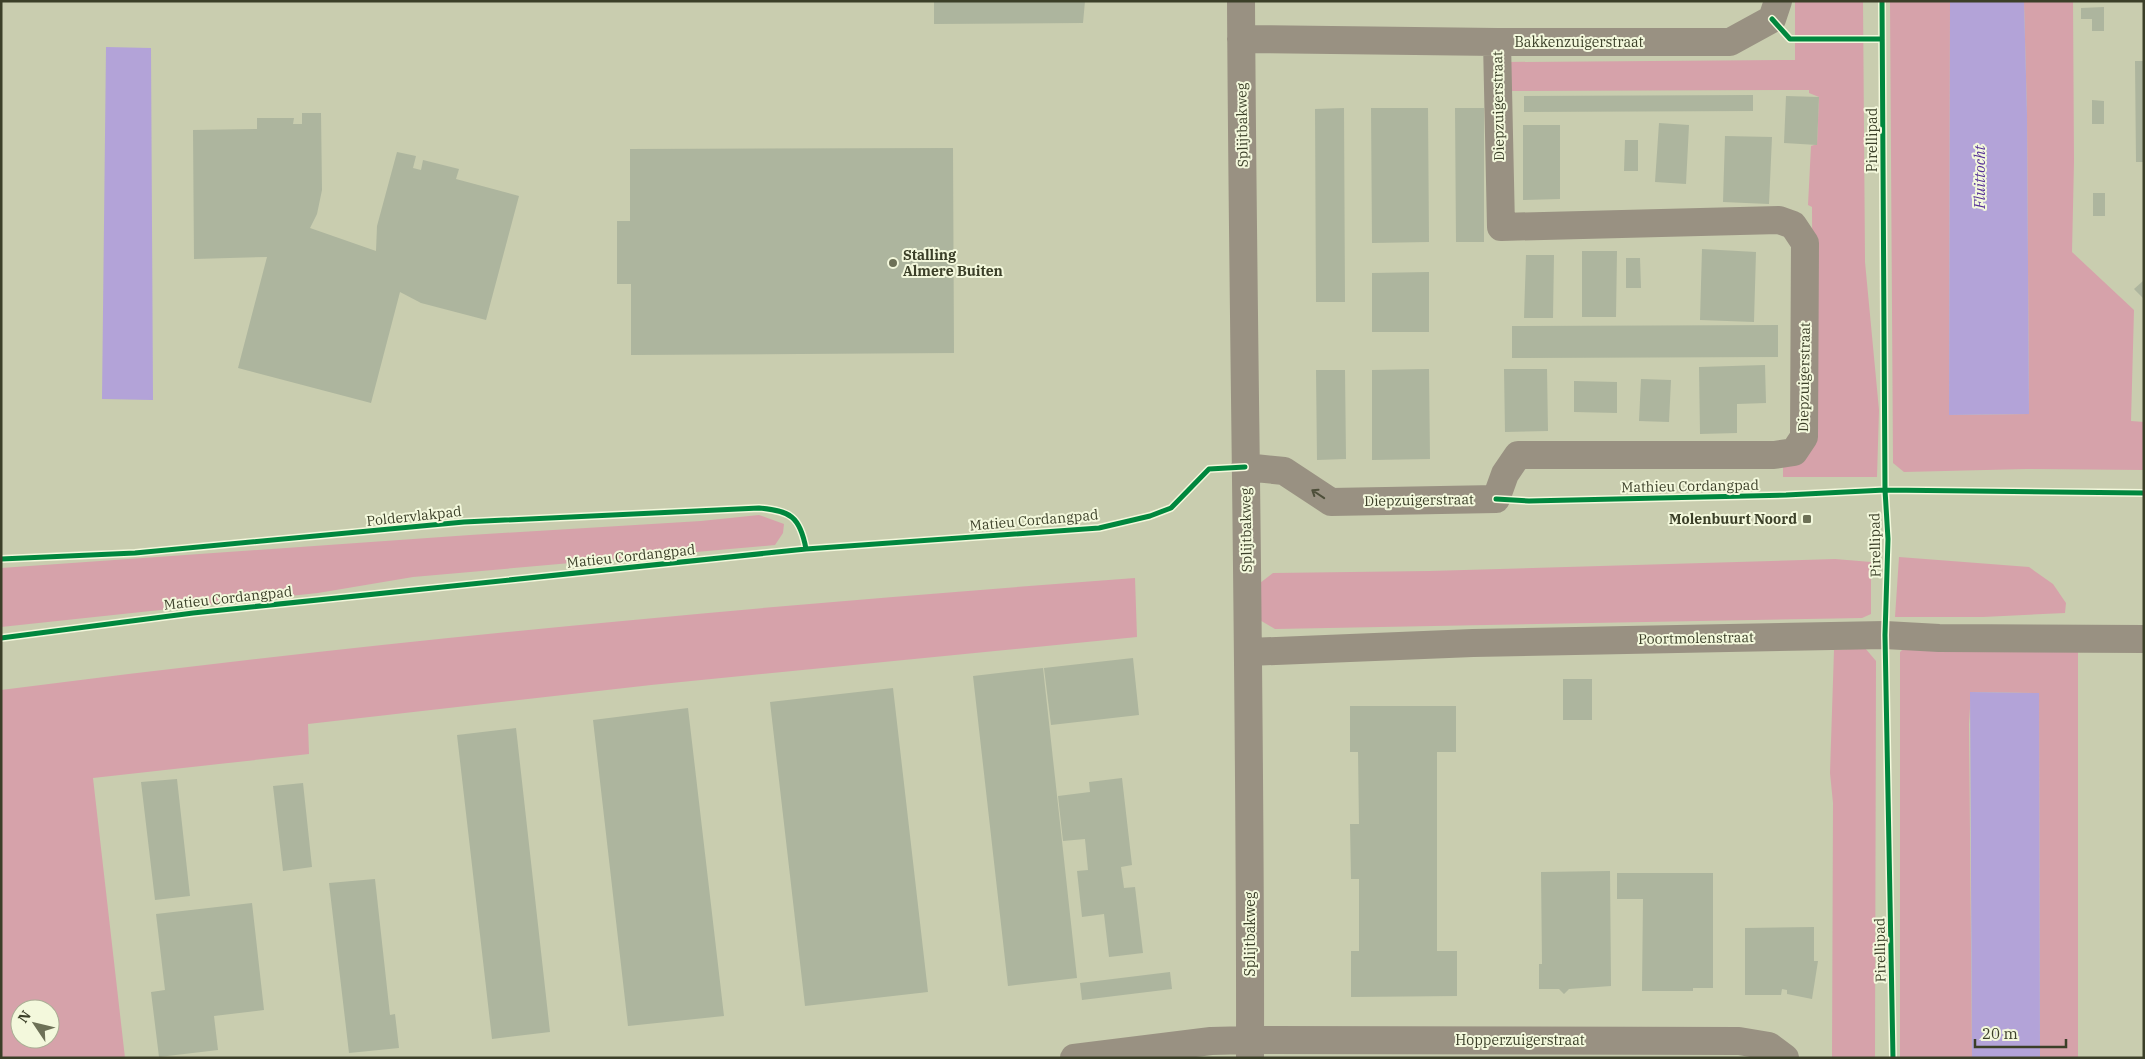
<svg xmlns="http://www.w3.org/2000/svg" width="2145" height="1059" font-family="'IBM Plex Serif',serif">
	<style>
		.green { fill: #d6a2aa; fill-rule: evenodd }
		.water { fill: #b3a3d8 }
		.building { fill: #adb59e }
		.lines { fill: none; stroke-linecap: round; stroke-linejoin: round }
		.street { stroke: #999182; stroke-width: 28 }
		.cycleway-casing { stroke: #f3f8dc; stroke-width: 8 }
		.cycleway { stroke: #00873e; stroke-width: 5 }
		.oneway { stroke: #4e4f3a }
		.poi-dot { fill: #6d7157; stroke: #f3f8dc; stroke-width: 2 }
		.labels { text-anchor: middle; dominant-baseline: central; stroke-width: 4; stroke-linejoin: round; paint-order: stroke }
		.street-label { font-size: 14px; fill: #3b3f28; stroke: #f3f8dc }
		.poi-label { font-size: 14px; font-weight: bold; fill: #3b3f28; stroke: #f3f8dc; text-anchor: start }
		.water-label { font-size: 15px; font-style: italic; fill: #552f96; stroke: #f3f8dc }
	</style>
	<rect width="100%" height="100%" fill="#c9cdaf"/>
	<path class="green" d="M 1795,1 L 1863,1 L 1865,262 L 1879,410 L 1877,477 L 1783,477 L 1783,463 L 1813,435 L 1812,207 L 1808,205 L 1811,146 L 1817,144 L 1819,97 L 1809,93 L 1809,90 L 1507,91 L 1507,62 L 1795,60 Z
		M 1890,1 L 1950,1 L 1949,415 L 2029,414 L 2027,114 L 2024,1 L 2073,1 L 2074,162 L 2072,252 L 2134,310 L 2131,421 L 2144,422 L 2144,470 L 2026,469 L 1904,472 L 1893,463 Z
		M 759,515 L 784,524 L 783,533 L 775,545 L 413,577 L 318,593 L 1,627 L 1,568 L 470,535 L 701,521 Z
		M 1899,557 L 2029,567 L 2053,584 L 2066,603 L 2065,613 L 1983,617 L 1895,617 Z
		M 1835,559 L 1871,562 L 1871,614 L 1862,618 L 1275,629 L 1258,619 L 1260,583 L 1273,573 L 1429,571 Z
		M 1135,578 L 1137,637 L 651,685 L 308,724 L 309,754 L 93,778 L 125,1058 L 3,1058 L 1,1052 L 1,690 C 378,641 756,606 1135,578 ZM 20,1009 L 50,1009 L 50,1039 L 20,1039 Z
		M 1905,647 L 2078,649 L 2078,1058 L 2040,1058 L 2039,693 L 1971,692 L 1969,724 L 1972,1058 L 1900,1058 L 1900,652 Z
		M 1865,648 L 1876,661 L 1875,1058 L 1832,1058 L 1833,803 L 1830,773 L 1834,650 Z"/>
	<path class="water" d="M 1950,1 L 2024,1 L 2027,114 L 2029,414 L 1949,415 Z
		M 106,47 L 151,48 L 153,400 L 102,399 Z
		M 1970,692 L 2039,693 L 2040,1058 L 1972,1058 Z"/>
	<path class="building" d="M 934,1 L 1085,1 L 1083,23 L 934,24 Z
		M 2104,7 L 2104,31 L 2092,31 L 2092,19 L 2081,19 L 2081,8 Z
		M 2135,61 L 2144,61 L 2144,162 L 2136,162 Z
		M 1753,95 L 1753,111 L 1524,112 L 1524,96 Z
		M 1786,96 L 1819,97 L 1817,145 L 1784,143 Z
		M 2092,100 L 2104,101 L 2104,124 L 2092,124 Z
		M 1344,108 L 1345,302 L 1316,302 L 1315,109 Z
		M 1371,108 L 1428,108 L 1429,242 L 1372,243 Z
		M 1455,108 L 1484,108 L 1484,242 L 1456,242 Z
		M 302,113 L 321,113 L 322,190 L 317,214 L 310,228 L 376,251 L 377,226 L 397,152 L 416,156 L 413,168 L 421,170 L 423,160 L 459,169 L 456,179 L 519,196 L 486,320 L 421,303 L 400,292 L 371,403 L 238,368 L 267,257 L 194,259 L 193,130 L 257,129 L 257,118 L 294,118 L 293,124 L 302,124 Z
		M 1659,123 L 1689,125 L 1686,184 L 1655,182 Z
		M 1523,125 L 1560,125 L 1560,199 L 1523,200 Z
		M 1725,136 L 1772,137 L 1769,204 L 1723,202 Z
		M 1625,140 L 1638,140 L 1638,171 L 1624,171 Z
		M 953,148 L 954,353 L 631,355 L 631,284 L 617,284 L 617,221 L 630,221 L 630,149 Z
		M 2093,193 L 2105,193 L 2105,216 L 2093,216 Z
		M 1702,249 L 1756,252 L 1754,322 L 1700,320 Z
		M 1582,251 L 1617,251 L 1616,317 L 1582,317 Z
		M 1526,255 L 1554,255 L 1553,318 L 1524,318 Z
		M 1626,258 L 1640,258 L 1641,288 L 1626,288 Z
		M 1429,272 L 1429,332 L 1372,332 L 1372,273 Z
		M 2143,281 L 2144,282 L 2144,299 L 2134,289 Z
		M 1778,325 L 1778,357 L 1512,358 L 1512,326 Z
		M 1765,365 L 1766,403 L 1737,404 L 1737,433 L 1700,434 L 1699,367 Z
		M 1429,369 L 1430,459 L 1372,460 L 1372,370 Z
		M 1504,369 L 1547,369 L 1548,431 L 1505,432 Z
		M 1316,370 L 1345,370 L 1346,459 L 1317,460 Z
		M 1641,379 L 1671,380 L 1669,422 L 1639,421 Z
		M 1574,381 L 1617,382 L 1617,413 L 1574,412 Z
		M 1133,658 L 1139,715 L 1051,725 L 1044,668 Z
		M 1043,668 L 1077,978 L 1008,986 L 973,676 Z
		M 1563,679 L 1592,679 L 1592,720 L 1563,720 Z
		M 893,688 L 928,992 L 805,1006 L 770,702 Z
		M 1350,706 L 1456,706 L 1456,752 L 1437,752 L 1437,951 L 1457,951 L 1457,996 L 1351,997 L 1351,951 L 1359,951 L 1359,879 L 1351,879 L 1350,824 L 1359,824 L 1358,752 L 1350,752 Z
		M 688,708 L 724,1016 L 628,1026 L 593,720 Z
		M 516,728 L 550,1032 L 492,1039 L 457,735 Z
		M 1122,778 L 1132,865 L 1121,867 L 1124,888 L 1135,887 L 1143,953 L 1109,957 L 1104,914 L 1082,917 L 1077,871 L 1088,870 L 1085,839 L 1063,841 L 1058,796 L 1090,792 L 1089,782 Z
		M 177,779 L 190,896 L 155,900 L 141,782 Z
		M 303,783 L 312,867 L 283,871 L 273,786 Z
		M 1610,871 L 1611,986 L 1569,989 L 1564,994 L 1559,989 L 1539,989 L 1539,964 L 1542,964 L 1541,872 Z
		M 1617,873 L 1713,873 L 1713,988 L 1693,988 L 1693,991 L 1642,991 L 1643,899 L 1617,899 Z
		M 375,879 L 390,1015 L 395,1014 L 399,1048 L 349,1053 L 329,883 Z
		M 252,903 L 264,1010 L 214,1016 L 218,1050 L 159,1057 L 151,992 L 165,990 L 156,914 Z
		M 1814,927 L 1814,961 L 1818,961 L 1812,999 L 1787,994 L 1787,990 L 1782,989 L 1781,995 L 1745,995 L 1745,928 Z
		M 1170,972 L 1172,989 L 1082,1000 L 1080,983 Z"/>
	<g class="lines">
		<path class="street" d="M 1241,1 C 1243,353 1251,706 1250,1058
			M 1241,39 L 1497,42 L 1730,42 L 1772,19 L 1778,1
			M 1245,467 L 1284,471 L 1331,502 L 1496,499 L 1505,474 L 1518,455 L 1774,455 L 1794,452 L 1804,437 L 1805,243 L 1793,225 L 1779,220 L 1501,227 L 1497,42
			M 1249,652 L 1473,643 L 1885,635 L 1939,638 L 2144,639
			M 1074,1058 L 1211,1041 L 1250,1040 L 1739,1041 L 1769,1046 L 1785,1058"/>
		<g class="cycleway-casing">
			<path id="cycleway" d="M 1882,1 L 1885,490 L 1888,539 L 1885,635 L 1893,1058
				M 1772,19 L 1790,39 L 1882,39
				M 1496,499 L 1529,501 L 1786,495 L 1885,490 L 2144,493
				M 1,559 L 135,553 L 464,522 L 759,508 C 790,511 800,516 806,549
				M 1,638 L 193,613 L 806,549 L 1099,528 L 1150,516 L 1171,508 L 1209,469 L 1245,467"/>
		</g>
		<use href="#cycleway" class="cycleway"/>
	</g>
	<defs><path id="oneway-shaft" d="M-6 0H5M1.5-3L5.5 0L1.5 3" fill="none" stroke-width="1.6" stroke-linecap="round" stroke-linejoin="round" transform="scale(1.25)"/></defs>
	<use class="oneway" href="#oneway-shaft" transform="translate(1318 494) rotate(-146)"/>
	<g class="poi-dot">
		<circle cx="893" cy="263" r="5"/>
		<rect x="1802" y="514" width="10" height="10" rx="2.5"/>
	</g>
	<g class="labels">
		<g class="street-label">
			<text x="1579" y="42">Bakkenzuigerstraat</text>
			<text transform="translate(1498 106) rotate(-91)">Diepzuigerstraat</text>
			<text transform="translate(1242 125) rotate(-91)">Splijtbakweg</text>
			<text transform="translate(1872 140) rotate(-90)">Pirellipad</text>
			<text transform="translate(1804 377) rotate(-89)">Diepzuigerstraat</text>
			<text transform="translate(1690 486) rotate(-1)">Mathieu Cordangpad</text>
			<text transform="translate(1419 500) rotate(-1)">Diepzuigerstraat</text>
			<text transform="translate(414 516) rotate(-6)">Poldervlakpad</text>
			<text transform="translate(1034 520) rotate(-5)">Matieu Cordangpad</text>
			<text transform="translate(1246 530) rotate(-91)">Splijtbakweg</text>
			<text transform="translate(1875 545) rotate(-91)">Pirellipad</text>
			<text transform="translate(631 556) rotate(-6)">Matieu Cordangpad</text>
			<text transform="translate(228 598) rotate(-6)">Matieu Cordangpad</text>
			<text transform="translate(1696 638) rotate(-1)">Poortmolenstraat</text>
			<text transform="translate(1250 934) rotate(-90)">Splijtbakweg</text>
			<text transform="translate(1880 950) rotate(-91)">Pirellipad</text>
			<text x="1520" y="1040">Hopperzuigerstraat</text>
		</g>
		<g class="poi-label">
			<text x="903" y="255">Stalling<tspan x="903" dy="16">Almere Buiten</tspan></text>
			<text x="1797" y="519" text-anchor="end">Molenbuurt Noord</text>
		</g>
		<g class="water-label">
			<text transform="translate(1979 177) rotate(-90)">Fluittocht</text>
		</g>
	</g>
	<rect width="2145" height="1059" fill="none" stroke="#3b3f28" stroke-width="5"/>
	<g transform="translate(35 1024) rotate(305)"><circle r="24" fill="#f3f8dc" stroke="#a9ae94"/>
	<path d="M0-4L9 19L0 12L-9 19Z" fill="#6d7157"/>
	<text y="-8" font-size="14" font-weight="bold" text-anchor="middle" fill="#3b3f28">N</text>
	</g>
	<path d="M1975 1039v8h91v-8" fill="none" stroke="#3b3f28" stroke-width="2.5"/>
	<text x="1982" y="1039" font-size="15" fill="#3b3f28" stroke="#f3f8dc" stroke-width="4" paint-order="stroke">20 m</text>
</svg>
